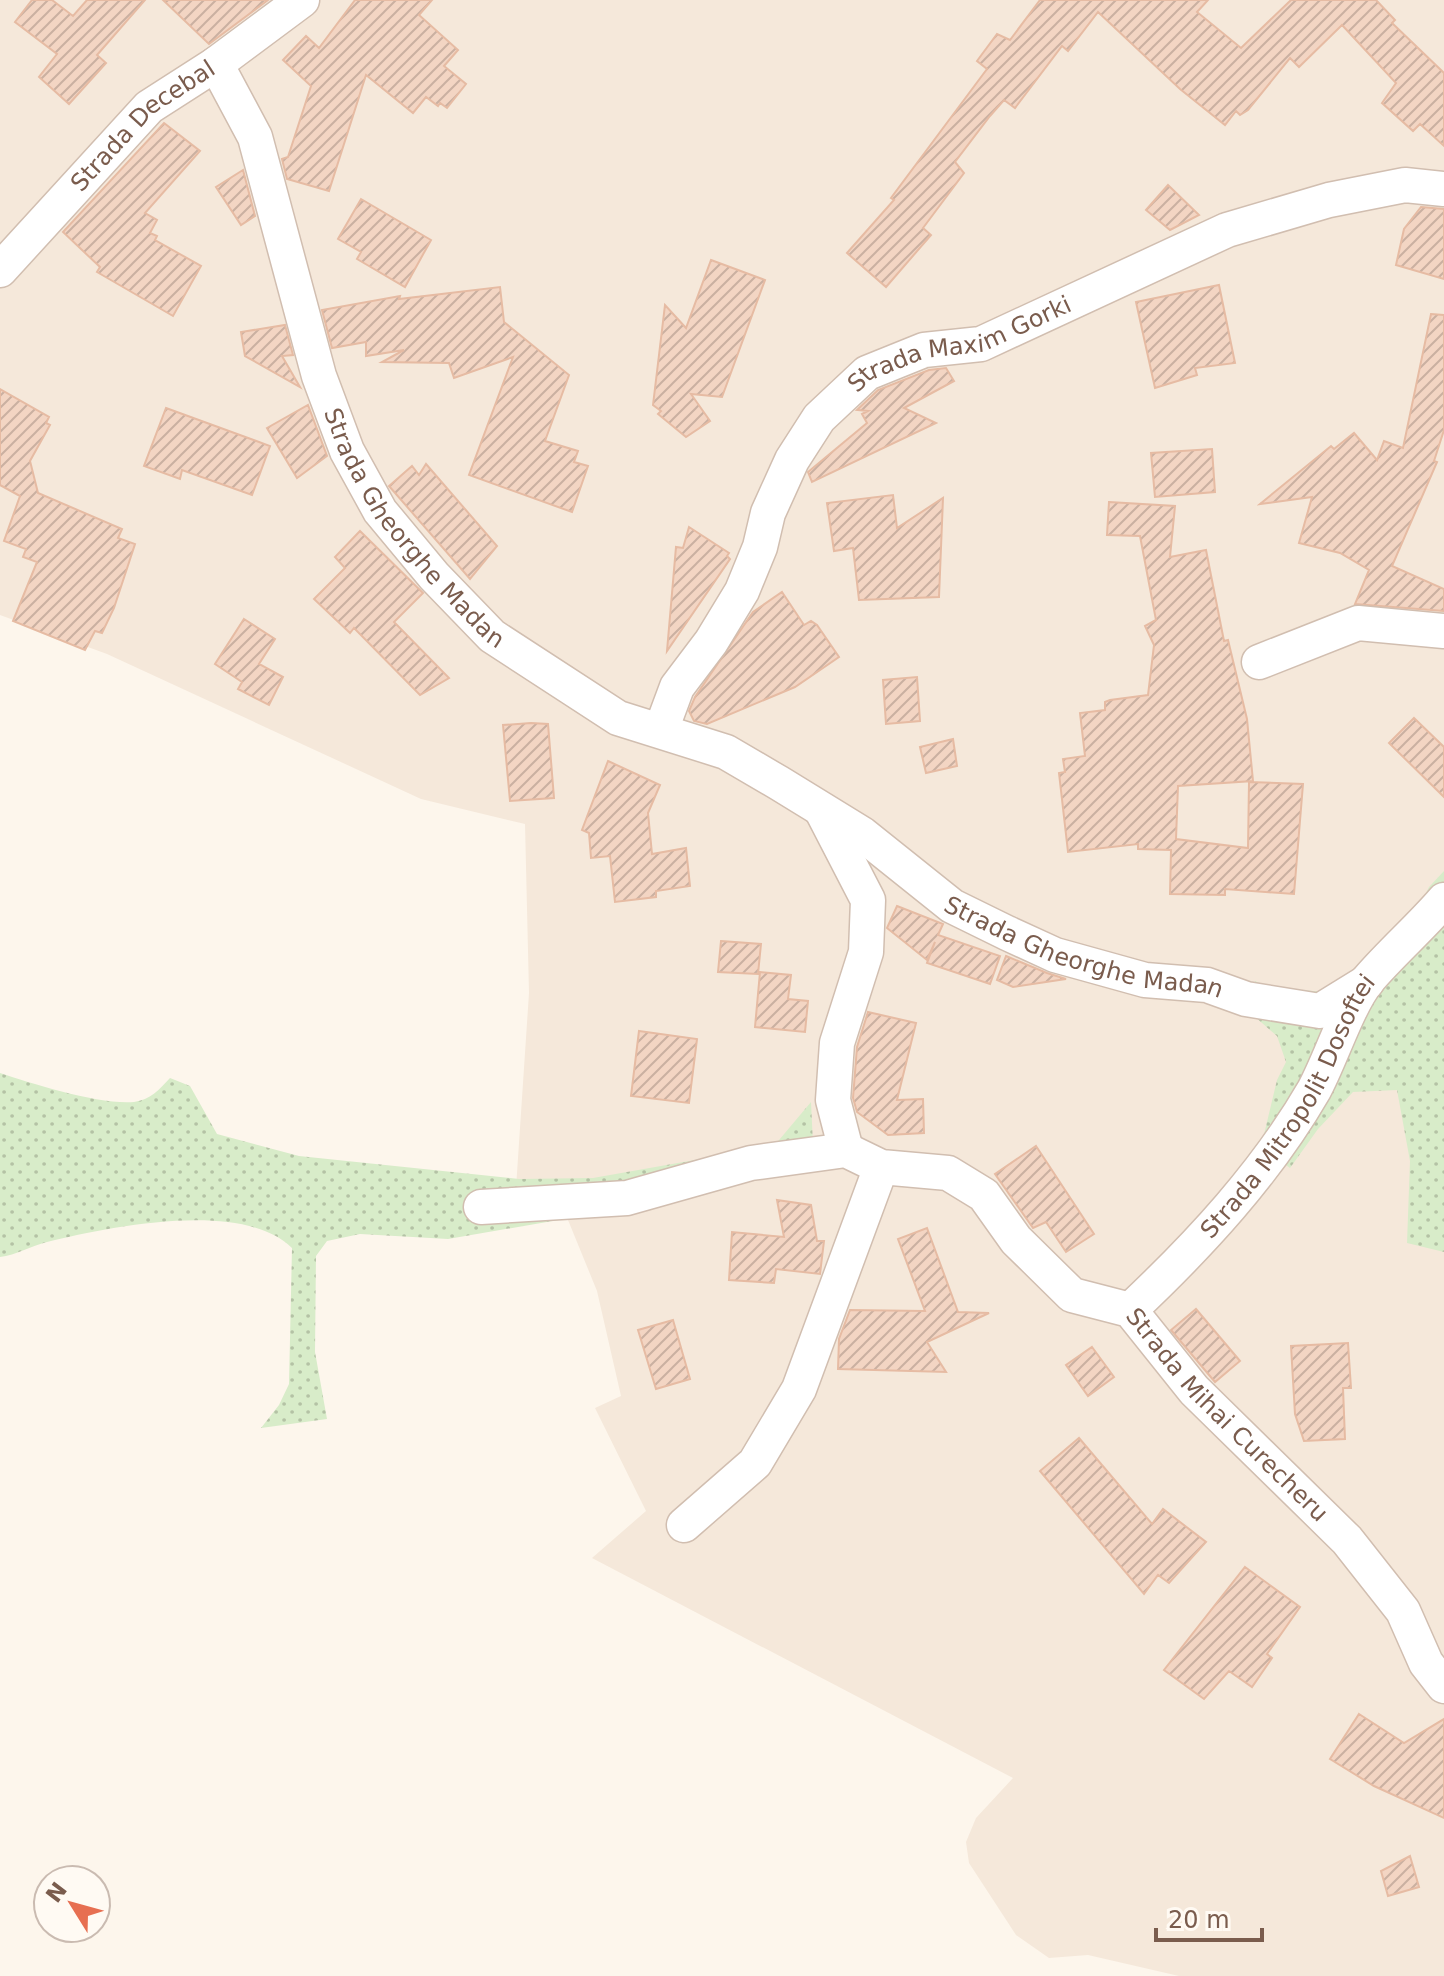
<svg xmlns="http://www.w3.org/2000/svg" width="1444" height="1976" font-family="'DejaVu Sans',sans-serif">
	<style>
		.residential { fill: #f5e8da }
		.grass { fill: url(#grass-dots) }
		.building { fill: url(#building-hatch); stroke: #e6bba3; stroke-width: 2 }
		.lines { fill: none; stroke-linecap: round; stroke-linejoin: round }
		.street-casing { stroke: #d1beb0; stroke-width: 37 }
		.street { stroke: #fff; stroke-width: 34 }
		.labels { text-anchor: middle; dominant-baseline: central; stroke-width: 6; stroke-linejoin: round; paint-order: stroke }
		.street-label { font-size: 24px; fill: #7a5c4d; stroke: #fffaf3 }
	</style>
	<defs>
		<pattern id="grass-dots" width="8" height="8" patternUnits="userSpaceOnUse" patternTransform="scale(2)"><rect width="8" height="8" fill="#d8ecc9"/><path d="M2 2h.1M6 6h.1" fill="none" stroke="#b4c2a5" stroke-width="1.8" stroke-linecap="round"/></pattern>
		<pattern id="building-hatch" width="6" height="6" patternUnits="userSpaceOnUse" patternTransform="scale(2)"><rect width="6" height="6" fill="#f3d5c3"/><path d="M-1 1l2-2M0 6l6-6M5 7l2-2" fill="none" stroke="#cab0a1"/></pattern>
	</defs>
	<rect width="100%" height="100%" fill="#fdf6ec"/>
	<path class="residential" d="M 0,0 L 1444,0 L 1444,1976 L 1179,1976 L 1088,1955 L 1049,1958 L 1016,1935 L 969,1863 L 966,1842 L 976,1818 L 1013,1778 L 592,1558 L 646,1511 L 595,1408 L 621,1396 L 597,1291 L 568,1220 L 522,1218 L 516,1188 L 529,993 L 525,824 L 421,799 L 107,654 L 0,615 Z"/>
	<path class="grass" d="M 1444,871 L 1444,1252 L 1407,1243 L 1410,1161 L 1397,1090 L 1353,1092 L 1318,1129 L 1290,1168 L 1261,1147 L 1277,1080 L 1286,1062 L 1277,1036 L 1246,1009 L 1255,981 L 1271,988 L 1328,992 L 1412,921 L 1429,887 Z
		M 0,1073 C 33,1084 100,1105 134,1102 C 150,1100 160,1089 170,1078 L 190,1086 L 217,1134 L 299,1156 L 519,1179 L 593,1178 L 774,1146 L 811,1102 L 814,1165 L 593,1214 L 448,1239 L 360,1234 L 327,1241 L 316,1256 L 315,1352 L 327,1419 L 261,1428 L 279,1405 L 289,1384 L 292,1248 C 242,1199 110,1227 47,1242 C 31,1246 16,1255 0,1257 Z"/>
	<path class="building" d="M 32,0 L 52,0 L 73,16 L 87,0 L 145,0 L 97,55 L 106,63 L 69,104 L 39,77 L 57,54 L 15,22 Z
		M 163,0 L 268,0 L 209,44 Z
		M 355,0 L 432,0 L 419,15 L 458,50 L 444,66 L 466,84 L 447,108 L 440,103 L 438,106 L 426,97 L 413,113 L 366,75 L 329,191 L 287,179 L 282,159 L 288,157 L 311,86 L 283,60 L 306,36 L 319,48 Z
		M 1040,0 L 1208,0 L 1197,12 L 1241,48 L 1291,0 L 1376,0 L 1395,20 L 1392,23 L 1444,73 L 1444,146 L 1420,124 L 1413,131 L 1382,103 L 1396,83 L 1342,25 L 1299,67 L 1290,58 L 1248,110 L 1240,115 L 1236,111 L 1225,125 L 1180,89 L 1098,12 L 1068,51 L 1062,46 L 1015,108 L 1004,100 L 990,116 L 955,162 L 964,173 L 923,228 L 931,235 L 886,287 L 847,253 L 894,200 L 891,198 L 987,69 L 977,61 L 997,34 L 1010,40 Z
		M 164,123 L 200,151 L 145,213 L 157,220 L 150,233 L 157,236 L 155,240 L 201,266 L 173,316 L 97,272 L 100,267 L 63,232 Z
		M 243,170 L 255,216 L 241,225 L 216,187 Z
		M 1168,185 L 1199,215 L 1170,230 L 1146,210 Z
		M 361,199 L 431,240 L 405,287 L 357,259 L 361,252 L 338,239 Z
		M 1421,207 L 1444,209 L 1444,279 L 1396,265 L 1404,229 Z
		M 711,260 L 765,280 L 722,397 L 691,394 L 710,421 L 686,437 L 658,414 L 661,411 L 653,405 L 665,305 L 686,328 Z
		M 1219,285 L 1235,363 L 1195,368 L 1197,375 L 1155,388 L 1136,302 Z
		M 500,287 L 504,322 L 569,375 L 545,441 L 578,451 L 574,462 L 588,466 L 572,512 L 469,475 L 513,357 L 454,378 L 449,363 L 382,362 L 404,350 L 366,356 L 366,342 L 332,348 L 322,310 L 400,296 L 399,299 Z
		M 1431,314 L 1444,315 L 1444,430 L 1434,461 L 1437,462 L 1392,566 L 1444,589 L 1444,611 L 1355,604 L 1369,570 L 1340,553 L 1299,543 L 1312,497 L 1260,504 L 1331,446 L 1334,449 L 1354,433 L 1377,460 L 1384,441 L 1403,448 Z
		M 285,325 L 293,355 L 282,356 L 300,387 L 245,356 L 241,332 Z
		M 946,368 L 954,381 L 904,408 L 936,423 L 812,482 L 808,472 L 867,423 L 862,414 L 868,411 L 857,410 L 878,390 L 929,370 Z
		M 0,389 L 49,417 L 46,423 L 50,425 L 30,461 L 38,493 L 122,529 L 118,538 L 135,544 L 114,608 L 102,633 L 95,631 L 85,650 L 13,621 L 37,562 L 23,557 L 26,549 L 4,541 L 20,496 L 0,485 Z
		M 308,405 L 327,456 L 297,478 L 267,428 Z
		M 166,408 L 270,446 L 252,495 L 182,470 L 180,479 L 144,466 Z
		M 1212,449 L 1215,492 L 1155,497 L 1151,453 Z
		M 426,464 L 497,546 L 470,579 L 389,486 L 412,466 L 419,475 Z
		M 893,495 L 897,528 L 943,498 L 939,597 L 859,600 L 853,548 L 834,551 L 827,503 Z
		M 1109,502 L 1175,506 L 1170,557 L 1206,550 L 1224,641 L 1228,640 L 1247,719 L 1253,781 L 1178,786 L 1176,839 L 1248,848 L 1249,782 L 1303,784 L 1294,894 L 1225,889 L 1225,895 L 1170,894 L 1171,850 L 1138,849 L 1138,844 L 1068,852 L 1059,773 L 1065,772 L 1063,759 L 1085,756 L 1080,713 L 1105,710 L 1105,702 L 1110,700 L 1148,695 L 1154,645 L 1145,626 L 1156,620 L 1140,536 L 1107,535 Z
		M 689,527 L 729,553 L 727,556 L 730,559 L 667,651 L 676,547 L 683,548 Z
		M 360,531 L 423,593 L 394,622 L 449,678 L 420,695 L 354,628 L 350,633 L 314,599 L 345,568 L 335,557 Z
		M 782,592 L 804,625 L 811,621 L 817,625 L 839,657 L 795,687 L 707,724 L 694,721 L 689,711 L 695,697 L 753,612 Z
		M 244,619 L 275,639 L 259,664 L 283,677 L 269,705 L 238,689 L 242,682 L 215,664 Z
		M 917,677 L 920,721 L 886,724 L 883,680 Z
		M 1414,718 L 1444,747 L 1444,797 L 1389,743 Z
		M 531,723 L 548,724 L 554,798 L 510,801 L 503,725 Z
		M 953,739 L 957,766 L 926,773 L 920,747 Z
		M 608,761 L 660,785 L 648,813 L 652,854 L 686,848 L 690,886 L 656,891 L 656,897 L 615,902 L 610,856 L 591,858 L 589,833 L 582,830 Z
		M 897,906 L 943,924 L 938,935 L 1000,956 L 990,984 L 927,963 L 935,942 L 927,960 L 887,928 Z
		M 721,941 L 761,944 L 758,974 L 718,972 Z
		M 1006,956 L 1047,973 L 1066,979 L 1013,987 L 997,980 Z
		M 760,972 L 791,975 L 788,999 L 808,1001 L 805,1032 L 755,1027 Z
		M 868,1012 L 916,1023 L 897,1100 L 923,1099 L 924,1133 L 888,1135 L 857,1112 L 853,1098 L 857,1047 Z
		M 639,1031 L 697,1039 L 689,1103 L 631,1096 Z
		M 1036,1146 L 1094,1234 L 1066,1252 L 1046,1222 L 1033,1228 L 995,1174 Z
		M 777,1200 L 811,1205 L 817,1241 L 824,1241 L 820,1274 L 776,1269 L 774,1283 L 729,1280 L 732,1232 L 784,1237 Z
		M 927,1228 L 958,1312 L 989,1313 L 927,1342 L 946,1372 L 838,1369 L 839,1339 L 850,1310 L 925,1311 L 898,1239 Z
		M 1196,1309 L 1240,1361 L 1215,1382 L 1171,1330 Z
		M 673,1320 L 690,1379 L 656,1389 L 638,1330 Z
		M 1348,1343 L 1351,1388 L 1343,1388 L 1345,1439 L 1304,1441 L 1295,1414 L 1291,1346 Z
		M 1092,1347 L 1114,1377 L 1088,1396 L 1066,1365 Z
		M 1079,1438 L 1152,1524 L 1163,1509 L 1206,1542 L 1169,1583 L 1158,1575 L 1144,1594 L 1040,1471 Z
		M 1245,1567 L 1300,1607 L 1267,1654 L 1272,1658 L 1252,1687 L 1229,1671 L 1204,1699 L 1164,1670 Z
		M 1359,1714 L 1404,1743 L 1444,1719 L 1444,1818 L 1374,1786 L 1330,1759 Z
		M 1410,1856 L 1419,1887 L 1388,1896 L 1381,1871 Z"/>
	<g class="lines">
		<g class="street-casing">
			<g id="street">
				<path id="s1" d="M 216,64 L 255,137 L 319,376 L 347,451 L 380,511 L 434,576 L 492,636 L 618,718 L 726,752 L 779,783 L 862,834 L 952,906 L 1007,933 L 1055,955 L 1145,980 L 1207,985 L 1246,999 L 1320,1011 L 1367,982"/>
				<path id="s2" d="M 0,270 L 149,107 L 216,64 L 302,0"/>
				<path d="M 1259,662 L 1358,623 L 1444,631"/>
				<path id="s3" d="M 661,730 L 677,687 L 711,642 L 742,591 L 760,547 L 768,513 L 792,460 L 819,418 L 867,373 L 924,350 L 981,344 L 1227,230 L 1329,200 L 1405,185 L 1444,189"/>
				<path d="M 822,811 L 868,900 L 866,952 L 837,1043 L 833,1100 L 846,1150"/>
				<path id="s4" d="M 481,1207 L 627,1198 L 751,1163 L 846,1150 L 881,1167 L 948,1173 L 984,1195 L 1016,1240 L 1072,1295 L 1130,1310 L 1194,1390 L 1347,1540 L 1403,1611 L 1426,1663 L 1444,1686"/>
				<path id="s5" d="M 1130,1310 C 1199,1245 1266,1173 1314,1090 C 1331,1059 1347,1006 1368,980 C 1392,952 1420,928 1444,900"/>
				<path d="M 684,1525 L 755,1463 L 799,1389 L 881,1167"/>
			</g>
		</g>
		<use href="#street" class="street"/>
	</g>
	<g class="labels">
		<g class="street-label">
			<text stroke="none"><textPath href="#s2" startOffset="204">Strada Decebal</textPath></text>
			<text stroke="none"><textPath href="#s3" startOffset="516">Strada Maxim Gorki</textPath></text>
			<text stroke="none"><textPath href="#s1" startOffset="512">Strada Gheorghe Madan</textPath></text>
			<text stroke="none"><textPath href="#s1" startOffset="1324">Strada Gheorghe Madan</textPath></text>
			<text stroke="none"><textPath href="#s5" startOffset="260">Strada Mitropolit Dosoftei</textPath></text>
			<text stroke="none"><textPath href="#s4" startOffset="856">Strada Mihai Curecheru</textPath></text>
		</g>
	</g>
	<g transform="translate(72 1904) rotate(307)"><circle r="38" fill="#fffaf3" stroke="#cabbb1" stroke-width="2"/>
	<path d="M0-6L14 30L0 20L-14 30Z" fill="#e76f51"/>
	<text y="-12" font-size="22" font-weight="bold" text-anchor="middle" fill="#7a5c4d">N</text>
	</g>
	<path d="M1156 1928v12h106v-12" fill="none" stroke="#7a5c4d" stroke-width="4"/>
	<text x="1168" y="1928" font-size="24" fill="#7a5c4d" stroke="#fffaf3" stroke-width="6" paint-order="stroke">20 m</text>
</svg>
